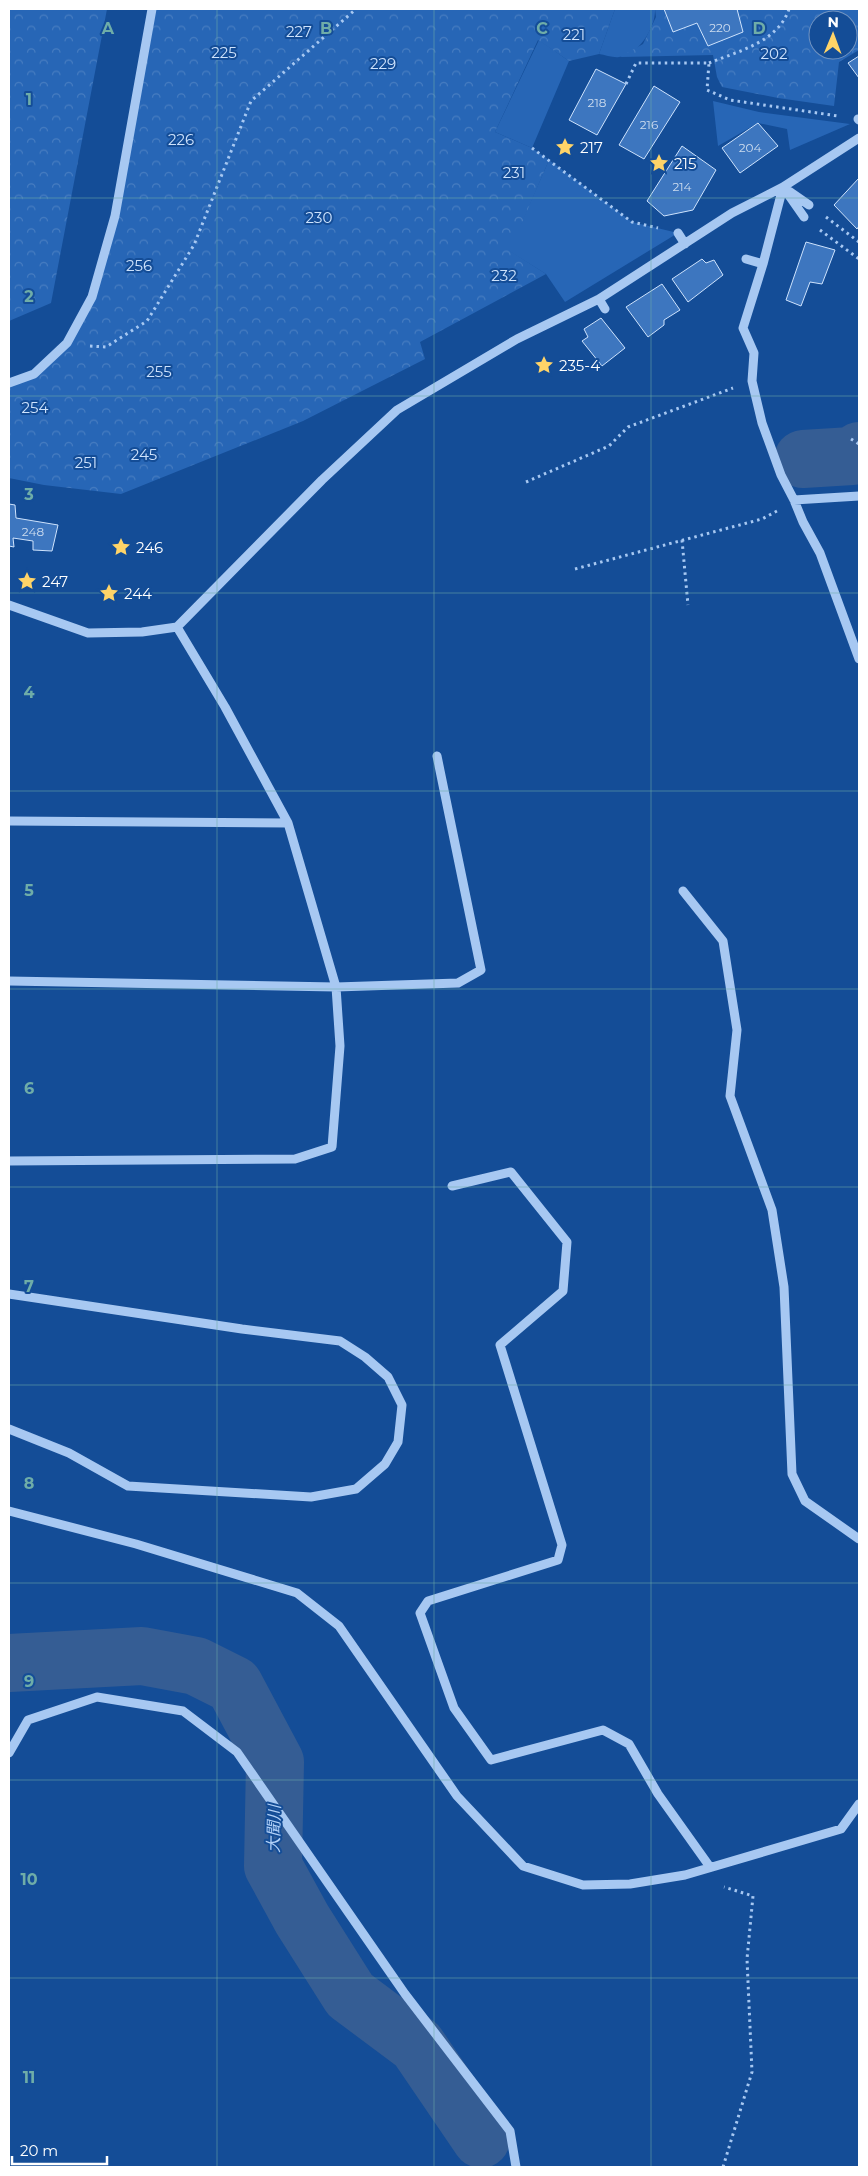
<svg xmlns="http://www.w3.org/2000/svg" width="868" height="2176" font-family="Montserrat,'Noto Sans JP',sans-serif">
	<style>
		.green { fill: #2766b6 }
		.forest { fill: url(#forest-crowns); fill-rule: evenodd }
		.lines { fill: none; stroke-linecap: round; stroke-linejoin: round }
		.river { stroke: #355d94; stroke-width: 58 }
		.building { fill: #3d76bf; stroke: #cee3fd }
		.path { stroke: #a7c8f2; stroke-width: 3; stroke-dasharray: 2.5 4; stroke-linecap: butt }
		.minor { stroke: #a7c8f2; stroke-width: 9 }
		.grid { fill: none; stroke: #6fada8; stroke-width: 1; stroke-opacity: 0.55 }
		.labels { text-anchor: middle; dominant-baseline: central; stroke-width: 4; stroke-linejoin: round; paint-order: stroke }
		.number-label { font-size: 12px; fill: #ceddef }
		.park-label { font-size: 15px; fill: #cee3fd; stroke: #144d97 }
		.poi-label { font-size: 15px; fill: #fff; stroke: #144d97; text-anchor: start }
		.water-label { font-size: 16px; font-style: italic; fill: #b3d2f9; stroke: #144d97 }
		.grid-label { font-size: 16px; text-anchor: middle; font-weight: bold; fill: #6fada8; stroke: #144d97; stroke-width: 4; stroke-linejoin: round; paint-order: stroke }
	</style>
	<defs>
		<pattern id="forest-crowns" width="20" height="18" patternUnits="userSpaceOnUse" patternTransform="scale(1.25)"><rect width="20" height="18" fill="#2766b6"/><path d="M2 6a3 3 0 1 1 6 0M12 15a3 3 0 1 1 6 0" fill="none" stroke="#477dc1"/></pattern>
	</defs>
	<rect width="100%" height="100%" fill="#144d97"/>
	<path class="green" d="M 615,9 L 655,9 C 656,27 639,55 619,57 C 614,58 605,55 599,54 Z
		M 539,40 L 569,61 L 532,148 L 495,132 Z
		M 713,101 L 759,112 L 850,124 L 790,150 L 787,129 L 758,123 L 718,146 Z
		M 549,160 L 632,222 L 678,233 L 565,302 L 546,274 L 509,251 Z"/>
	<path class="forest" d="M 9,9 L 107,9 L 51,303 L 9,321 Z
		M 152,9 L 615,9 L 599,54 L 569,61 L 538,40 L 495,132 L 532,148 L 549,160 L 510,251 L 546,274 L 420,342 L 425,359 L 303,421 L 121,494 L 44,485 L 9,478 L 9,383 L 34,374 L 67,343 L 92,297 L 115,216 Z
		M 655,9 L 859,9 L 859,50 L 839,62 L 834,106 L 778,98 L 722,87 L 717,77 L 713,55 L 620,57 L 643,44 L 656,17 ZM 818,20 L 848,20 L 848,50 L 818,50 Z"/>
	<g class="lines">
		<path class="river" d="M 803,459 L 852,456 L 859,451
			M 9,1663 L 142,1656 L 196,1666 L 234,1685 L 275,1762 L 273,1866 L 302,1919 L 350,1995 L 417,2045 L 481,2139"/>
	</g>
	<path class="building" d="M 664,9 L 737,9 L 743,32 L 708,46 L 697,23 L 673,32 Z
		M 859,56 L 859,78 L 848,63 Z
		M 596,69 L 626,84 L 597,135 L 569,120 Z
		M 654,86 L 680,102 L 644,159 L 619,145 Z
		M 758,123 L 778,146 L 740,173 L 722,148 Z
		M 682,146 L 716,170 L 693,210 L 664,216 L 647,201 Z
		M 859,178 L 859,226 L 857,229 L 834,205 Z
		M 806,242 L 835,250 L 822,284 L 810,282 L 801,306 L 786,300 Z
		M 702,259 L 706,263 L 714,260 L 723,275 L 688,302 L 672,279 Z
		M 662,284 L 680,310 L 664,320 L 664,325 L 648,337 L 626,307 Z
		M 601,318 L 625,348 L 602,366 L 582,341 L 588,337 L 584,329 Z
		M 9,504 L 15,505 L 16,518 L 58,525 L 52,551 L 33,550 L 33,541 L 13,538 L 14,547 L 9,546 Z"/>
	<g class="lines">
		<path class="path" d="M 709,63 C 739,51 778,42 789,9
			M 626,84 L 636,63 L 709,63 L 707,90 L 730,100 L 838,116
			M 532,148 L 632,222 L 658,228
			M 826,217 L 859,242
			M 820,230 L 859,259
			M 90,346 L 106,347 L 147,321 L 194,245 L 251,101 L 356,9
			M 851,439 L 859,444
			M 526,482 L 609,446 L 628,427 L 733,388
			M 682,540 L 688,605
			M 575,569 L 762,519 L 777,511
			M 723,2167 L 752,2072 L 747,1959 L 753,1896 L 724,1887"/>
		<path class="minor" d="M 858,119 L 859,120
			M 783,187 L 763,264 L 743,328 L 754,353 L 752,381 L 762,423 L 781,475 L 794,500 L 803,522 L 820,553 L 859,659
			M 804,217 L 783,187 L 809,205
			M 678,233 L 685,244
			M 746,259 L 763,264
			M 599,299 L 605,309
			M 9,383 L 34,374 L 67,343 L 92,297 L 115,216 L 152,9
			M 794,500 L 859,496
			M 9,605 L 88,633 L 142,632 L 177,627 L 322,480 L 397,410 L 517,339 L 599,299 L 732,213 L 783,187 L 859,138
			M 9,821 L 288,823
			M 683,891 L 723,941 L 737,1030 L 730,1096 L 772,1210 L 784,1287 L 792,1474 L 805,1501 L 859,1539
			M 9,981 L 336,987 L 458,983 L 481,970 L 437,756
			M 9,1161 L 295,1159 L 332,1147 L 340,1046 L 336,987 L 288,823 L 225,707 L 177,627
			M 452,1186 L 511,1172 L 567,1242 L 563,1291 L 500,1345 L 562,1545 L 558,1560 L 428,1601 L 420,1613 L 454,1708 L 491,1760 L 603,1730 L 629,1744 L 658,1794 L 710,1867
			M 9,1294 L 242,1329 L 340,1341 L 365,1357 L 388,1377 L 402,1405 L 398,1442 L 385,1464 L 356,1489 L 311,1497 L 128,1486 L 69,1453 L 9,1429
			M 9,1511 L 136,1544 L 297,1593 L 339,1626 L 457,1796 L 523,1866 L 583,1885 L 630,1884 L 685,1875 L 841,1829 L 859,1804
			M 9,1753 L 28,1720 L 97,1697 L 183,1711 L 237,1752 L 405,1994 L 510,2131 L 516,2167"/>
	</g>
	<path class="grid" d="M 217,9 L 217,2167M 434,9 L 434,2167M 651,9 L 651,2167M 9,198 L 859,198M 9,396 L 859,396M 9,593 L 859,593M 9,791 L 859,791M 9,989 L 859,989M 9,1187 L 859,1187M 9,1385 L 859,1385M 9,1583 L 859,1583M 9,1780 L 859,1780M 9,1978 L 859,1978"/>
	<defs>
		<g id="sight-bare" transform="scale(1.5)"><path d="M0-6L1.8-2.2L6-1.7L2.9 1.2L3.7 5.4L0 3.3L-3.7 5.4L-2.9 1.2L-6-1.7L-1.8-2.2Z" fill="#ffd468" stroke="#144d97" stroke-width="2.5" paint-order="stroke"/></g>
	</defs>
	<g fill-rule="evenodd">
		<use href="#sight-bare" x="565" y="147"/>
		<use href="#sight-bare" x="659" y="163"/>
		<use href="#sight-bare" x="544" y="365"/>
		<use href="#sight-bare" x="121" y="547"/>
		<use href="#sight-bare" x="27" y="581"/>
		<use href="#sight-bare" x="109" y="593"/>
	</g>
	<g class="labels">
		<g class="number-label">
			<text x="720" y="27">220</text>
			<text x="597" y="102">218</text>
			<text x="649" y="124">216</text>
			<text x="750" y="147">204</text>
			<text x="682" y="186">214</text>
			<text x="33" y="531">248</text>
		</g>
		<g class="park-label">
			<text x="299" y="31">227</text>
			<text x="574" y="34">221</text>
			<text x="224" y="52">225</text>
			<text x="774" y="53">202</text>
			<text x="383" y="63">229</text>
			<text x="181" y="139">226</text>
			<text x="514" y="172">231</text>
			<text x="319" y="217">230</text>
			<text x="139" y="265">256</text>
			<text x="504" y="275">232</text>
			<text x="159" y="371">255</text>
			<text x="35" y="407">254</text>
			<text x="144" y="454">245</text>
			<text x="86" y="462">251</text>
		</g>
		<g class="poi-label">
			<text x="580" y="147">217</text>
			<text x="674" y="163">215</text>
			<text x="559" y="365">235-4</text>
			<text x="136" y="547">246</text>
			<text x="42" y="581">247</text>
			<text x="124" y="593">244</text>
		</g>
		<g class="water-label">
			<text transform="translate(274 1829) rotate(-89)">大聞川</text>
		</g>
	</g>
	<g class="grid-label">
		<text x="108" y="34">A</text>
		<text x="326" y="34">B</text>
		<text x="542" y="34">C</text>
		<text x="759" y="34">D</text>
		<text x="29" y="105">1</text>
		<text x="29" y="302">2</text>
		<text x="29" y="500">3</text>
		<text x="29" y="698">4</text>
		<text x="29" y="896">5</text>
		<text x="29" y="1094">6</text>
		<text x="29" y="1292">7</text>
		<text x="29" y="1489">8</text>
		<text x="29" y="1687">9</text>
		<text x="29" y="1885">10</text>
		<text x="29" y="2083">11</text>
	</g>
	<rect width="868" height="2176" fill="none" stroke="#ffffff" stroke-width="20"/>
	<g transform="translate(833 35) rotate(1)"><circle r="24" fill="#144d97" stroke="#7294c1"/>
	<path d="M0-4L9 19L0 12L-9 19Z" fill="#ffd468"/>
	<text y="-8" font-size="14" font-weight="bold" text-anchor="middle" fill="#ffffff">N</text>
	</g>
	<path d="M12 2156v8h95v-8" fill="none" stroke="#ffffff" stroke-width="2.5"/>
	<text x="20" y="2156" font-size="15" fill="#ffffff" stroke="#144d97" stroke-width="4" paint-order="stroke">20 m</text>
</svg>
